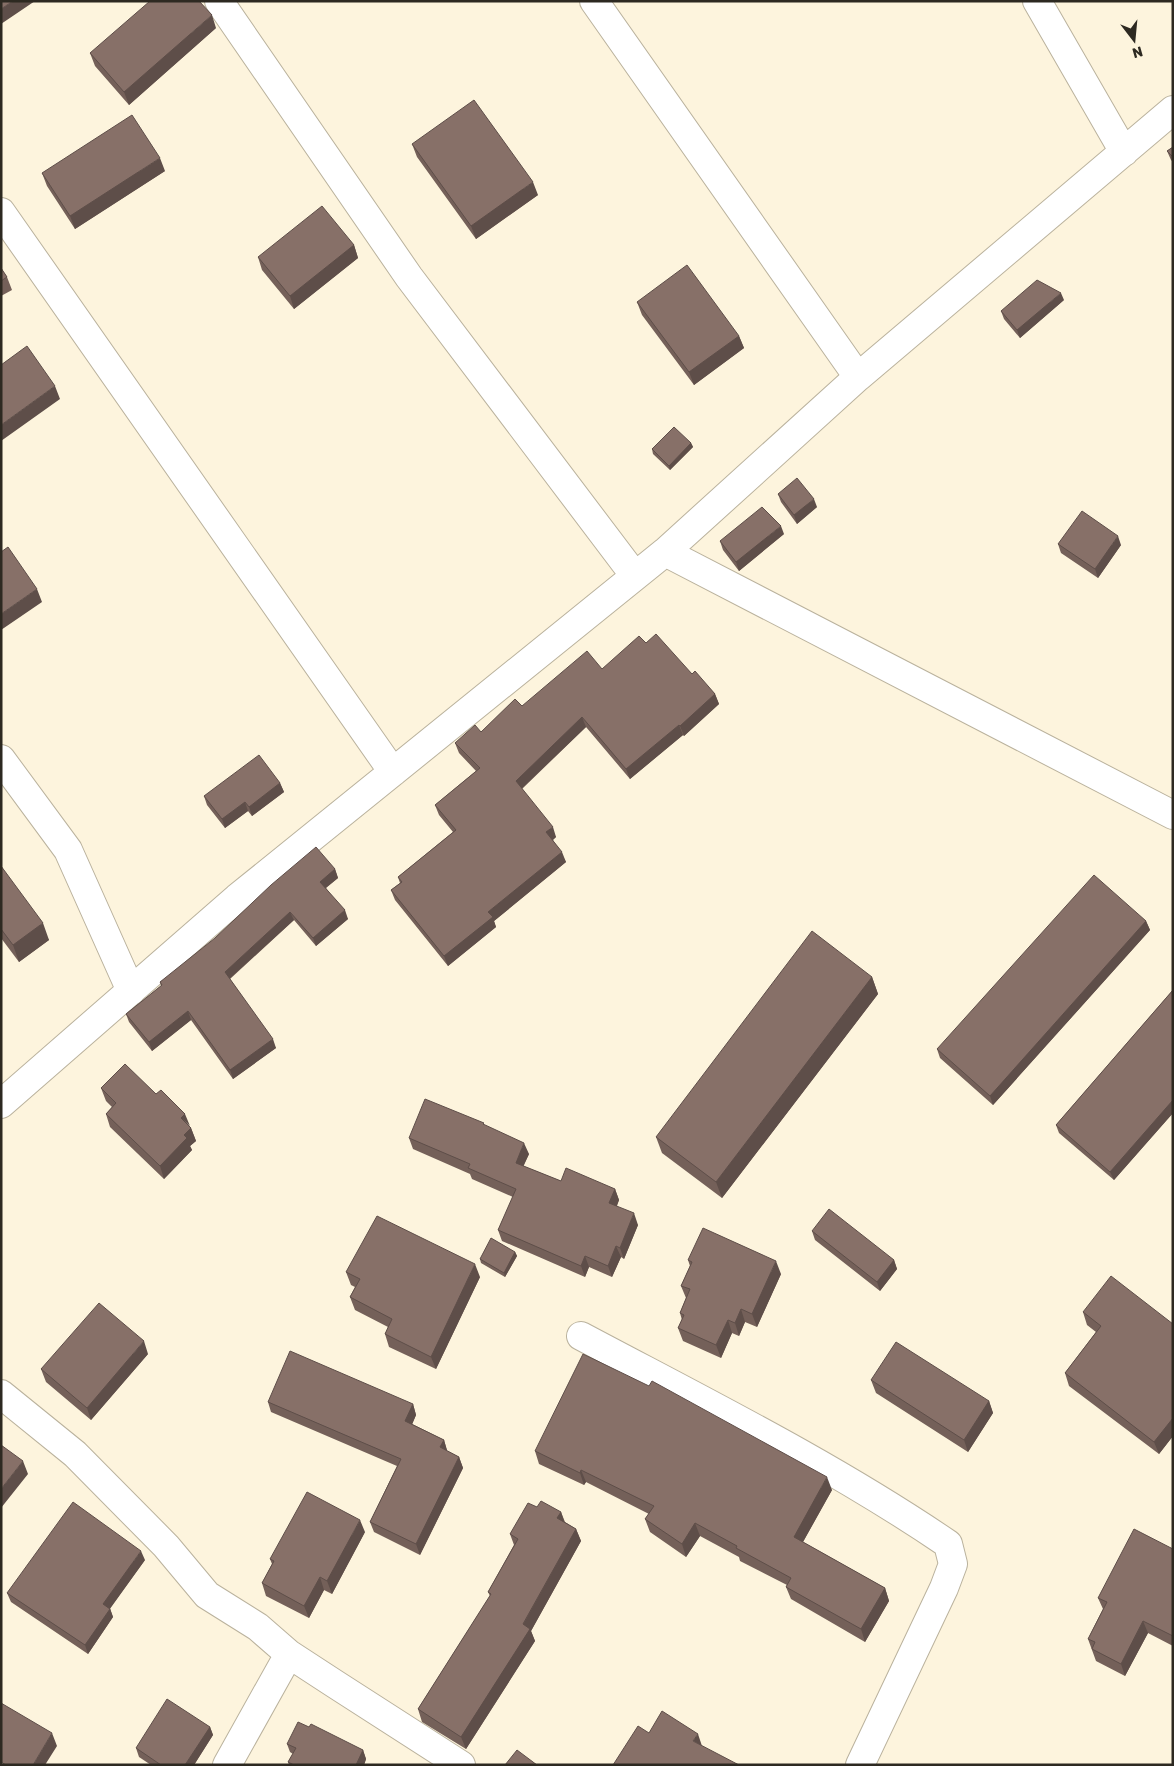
<svg xmlns="http://www.w3.org/2000/svg" width="1174" height="1766" font-family="Rubik,sans-serif">
	<style>
		.lines { fill: none; stroke-linecap: round; stroke-linejoin: round }
		.minor-casing { stroke: #bab29d; stroke-width: 30 }
		.minor { stroke: #fff; stroke-width: 28 }
		.wall { fill: #746059 }
		.shaded-wall { fill: #5e4e49 }
		.building { fill: #877068; stroke: #5e4e49 }
	</style>
	<rect width="100%" height="100%" fill="#fdf4dd"/>
	<g class="lines">
		<g class="minor-casing">
			<path id="minor" d="M 219,1 L 409,277 L 635,576
				M 594,1 L 858,377
				M 1037,1 L 1124,152
				M 1,212 L 393,772
				M 665,552 L 1173,815
				M 1,759 L 68,850 L 131,991
				M 1,1104 L 237,898 L 665,552 L 858,377 L 1173,110
				M 581,1336 C 705,1402 832,1465 948,1544 L 953,1564 L 944,1588 L 860,1765
				M 1,1394 L 75,1454 L 166,1546 L 207,1595 L 258,1627 L 289,1654 L 335,1684 L 461,1765
				M 227,1765 L 289,1654"/>
		</g>
		<use href="#minor" class="minor"/>
	</g>
	<path class="wall" d="M 216,28 L 129,105 L 95,66 L 90,53 Z
		M 412,144 L 538,195 L 476,239 L 417,157 Z
		M 1173,147 L 1173,162 L 1171,160 L 1167,151 Z
		M 165,171 L 75,229 L 47,186 L 42,173 Z
		M 354,245 L 358,258 L 294,309 L 262,270 L 258,257 Z
		M 1,268 L 7,277 L 12,290 L 1,296 Z
		M 1064,300 L 1020,338 L 1004,319 L 1001,311 Z
		M 637,302 L 739,336 L 744,348 L 694,385 L 642,315 Z
		M 691,443 L 693,447 L 670,470 L 653,454 L 652,449 Z
		M 778,494 L 817,507 L 797,524 L 781,502 Z
		M 784,534 L 739,571 L 723,550 L 720,541 Z
		M 1058,544 L 1121,545 L 1098,578 L 1061,553 Z
		M 646,643 L 692,674 L 715,694 L 719,704 L 684,736 L 683,735 L 630,779 L 586,727 L 522,789 L 556,837 L 553,840 L 566,862 L 494,921 L 496,927 L 448,966 L 395,900 L 391,890 L 400,883 L 398,877 L 453,832 L 439,815 L 435,805 L 476,771 L 459,753 L 455,743 L 481,732 L 522,706 L 602,669 Z
		M 280,783 L 284,792 L 252,816 L 248,811 L 225,828 L 207,805 L 204,796 Z
		M 1,866 L 49,940 L 19,962 L 1,938 Z
		M 335,869 L 338,878 L 326,888 L 348,919 L 316,946 L 294,920 L 230,979 L 276,1048 L 233,1079 L 191,1020 L 152,1051 L 129,1022 L 126,1014 L 161,986 L 160,982 Z
		M 1146,921 L 1150,930 L 993,1105 L 940,1058 L 937,1049 Z
		M 872,977 L 878,994 L 722,1198 L 662,1153 L 656,1137 Z
		M 1173,990 L 1173,1113 L 1114,1180 L 1059,1133 L 1056,1125 Z
		M 101,1088 L 191,1128 L 196,1141 L 190,1146 L 192,1150 L 164,1179 L 110,1127 L 106,1114 L 112,1107 L 106,1101 Z
		M 484,1123 L 484,1125 L 529,1154 L 523,1166 L 561,1181 L 615,1189 L 619,1200 L 617,1206 L 638,1225 L 624,1259 L 621,1257 L 612,1277 L 589,1267 L 585,1277 L 502,1241 L 498,1230 L 513,1197 L 472,1179 L 470,1174 L 413,1149 L 409,1138 Z
		M 812,1231 L 894,1260 L 897,1269 L 880,1291 L 815,1240 Z
		M 515,1252 L 517,1256 L 505,1277 L 481,1263 L 480,1259 Z
		M 688,1260 L 781,1274 L 757,1327 L 745,1322 L 739,1336 L 732,1333 L 721,1358 L 683,1341 L 678,1328 L 682,1320 L 680,1313 L 686,1298 L 681,1286 L 690,1266 Z
		M 346,1272 L 480,1277 L 436,1369 L 389,1347 L 385,1334 L 388,1327 L 355,1310 L 350,1297 L 355,1287 L 351,1285 Z
		M 1083,1312 L 1173,1324 L 1173,1436 L 1159,1454 L 1069,1386 L 1065,1373 L 1096,1332 L 1087,1325 Z
		M 148,1354 L 91,1420 L 46,1382 L 41,1369 Z
		M 871,1380 L 989,1401 L 993,1413 L 968,1452 L 876,1393 Z
		M 268,1402 L 413,1404 L 416,1415 L 412,1424 L 444,1440 L 447,1451 L 459,1457 L 463,1468 L 420,1555 L 374,1532 L 370,1522 L 397,1466 L 271,1412 Z
		M 535,1451 L 832,1490 L 803,1542 L 885,1588 L 889,1601 L 865,1642 L 791,1599 L 786,1587 L 787,1585 L 740,1561 L 739,1557 L 700,1536 L 686,1557 L 650,1532 L 645,1519 L 649,1514 L 586,1482 L 584,1485 L 539,1464 Z
		M 537,1507 L 561,1512 L 565,1522 L 576,1529 L 581,1541 L 531,1631 L 535,1641 L 466,1749 L 422,1722 L 418,1709 L 490,1596 L 488,1592 L 514,1545 L 510,1534 Z
		M 365,1532 L 332,1594 L 324,1590 L 309,1618 L 266,1596 L 262,1583 L 272,1564 L 270,1559 Z
		M 1173,1549 L 1173,1646 L 1148,1633 L 1125,1676 L 1096,1661 L 1088,1639 L 1103,1609 L 1098,1598 Z
		M 145,1560 L 110,1608 L 113,1617 L 88,1654 L 11,1602 L 7,1593 Z
		M 210,1727 L 213,1735 L 194,1765 L 151,1765 L 139,1757 L 136,1748 Z
		M 309,1727 L 363,1750 L 366,1759 L 364,1765 L 289,1765 L 288,1762 L 293,1754 L 290,1752 L 287,1744 Z"/>
	<path class="shaded-wall" d="M 13,1 L 35,1 L 1,24 L 1,9 Z
		M 212,15 L 216,28 L 129,105 L 124,92 Z
		M 160,158 L 165,171 L 75,229 L 70,216 Z
		M 533,182 L 538,195 L 476,239 L 471,226 Z
		M 354,245 L 358,258 L 294,309 L 290,296 Z
		M 1061,293 L 1064,300 L 1020,338 L 1017,330 Z
		M 739,336 L 744,348 L 694,385 L 689,372 Z
		M 55,386 L 60,399 L 1,441 L 1,425 Z
		M 691,443 L 693,447 L 670,470 L 669,466 Z
		M 814,499 L 817,507 L 797,524 L 794,515 Z
		M 781,526 L 784,534 L 739,571 L 736,562 Z
		M 1118,536 L 1121,545 L 1098,578 L 1095,569 Z
		M 37,589 L 42,602 L 1,630 L 1,614 Z
		M 715,694 L 719,704 L 684,736 L 680,726 Z
		M 582,717 L 586,727 L 519,791 L 516,781 Z
		M 679,725 L 683,735 L 630,779 L 626,769 Z
		M 280,783 L 284,792 L 252,816 L 249,807 Z
		M 245,802 L 248,811 L 225,828 L 222,819 Z
		M 553,827 L 556,837 L 550,842 L 546,832 Z
		M 562,852 L 566,862 L 494,921 L 496,927 L 448,966 L 444,956 L 488,912 Z
		M 335,869 L 338,878 L 323,890 L 320,882 Z
		M 345,910 L 348,919 L 316,946 L 313,938 Z
		M 290,912 L 294,920 L 228,980 L 225,972 Z
		M 1146,921 L 1150,930 L 993,1105 L 990,1096 Z
		M 43,923 L 49,940 L 19,962 L 13,945 Z
		M 872,977 L 878,994 L 722,1198 L 716,1182 Z
		M 188,1011 L 191,1020 L 152,1051 L 149,1042 Z
		M 273,1039 L 276,1048 L 233,1079 L 230,1070 Z
		M 1173,1100 L 1173,1113 L 1114,1180 L 1110,1172 Z
		M 185,1114 L 190,1126 L 181,1118 Z
		M 191,1128 L 196,1141 L 190,1146 L 192,1150 L 164,1179 L 160,1166 L 184,1135 Z
		M 524,1143 L 529,1154 L 520,1174 L 516,1163 Z
		M 615,1189 L 619,1200 L 613,1214 L 609,1203 Z
		M 634,1213 L 638,1225 L 624,1259 L 620,1248 Z
		M 616,1246 L 621,1257 L 612,1277 L 608,1266 Z
		M 515,1252 L 517,1256 L 505,1277 L 504,1273 Z
		M 585,1256 L 589,1267 L 585,1277 L 581,1266 Z
		M 894,1260 L 897,1269 L 880,1291 L 877,1282 Z
		M 776,1261 L 781,1274 L 757,1327 L 752,1314 Z
		M 475,1264 L 480,1277 L 436,1369 L 431,1357 Z
		M 741,1309 L 745,1322 L 739,1336 L 735,1323 Z
		M 728,1320 L 732,1333 L 721,1358 L 716,1345 Z
		M 144,1341 L 148,1354 L 91,1420 L 87,1408 Z
		M 989,1401 L 993,1413 L 968,1452 L 964,1440 Z
		M 413,1404 L 416,1415 L 409,1432 L 405,1421 Z
		M 1173,1418 L 1173,1436 L 1159,1454 L 1154,1442 Z
		M 444,1440 L 447,1450 L 444,1457 L 440,1447 Z
		M 459,1457 L 463,1468 L 420,1555 L 416,1544 Z
		M 23,1461 L 28,1474 L 1,1508 L 1,1489 Z
		M 581,1470 L 586,1482 L 584,1485 L 580,1473 Z
		M 827,1477 L 832,1490 L 799,1549 L 794,1537 Z
		M 561,1512 L 565,1524 L 557,1518 Z
		M 360,1520 L 365,1532 L 332,1594 L 327,1581 Z
		M 695,1523 L 700,1536 L 686,1557 L 682,1544 Z
		M 576,1529 L 581,1541 L 531,1631 L 535,1641 L 466,1749 L 461,1737 Z
		M 141,1551 L 145,1560 L 107,1613 L 103,1604 Z
		M 320,1577 L 324,1590 L 309,1618 L 304,1606 Z
		M 885,1588 L 889,1601 L 865,1642 L 861,1629 Z
		M 110,1609 L 113,1617 L 88,1654 L 85,1645 Z
		M 1143,1621 L 1148,1633 L 1125,1676 L 1121,1664 Z
		M 210,1727 L 213,1735 L 194,1765 L 185,1765 Z
		M 52,1733 L 57,1746 L 45,1765 L 33,1765 Z
		M 698,1734 L 702,1746 L 693,1741 Z
		M 363,1750 L 366,1759 L 364,1765 L 356,1765 Z"/>
	<path class="building" d="M 1,1 L 13,1 L 1,9 Z
		M 150,1 L 199,1 L 212,15 L 124,92 L 90,53 Z
		M 474,100 L 533,182 L 471,226 L 412,144 Z
		M 132,115 L 160,158 L 70,216 L 42,173 Z
		M 1173,147 L 1173,157 L 1167,151 Z
		M 322,206 L 354,245 L 290,296 L 258,257 Z
		M 687,265 L 739,336 L 689,372 L 637,302 Z
		M 1,268 L 7,277 L 1,281 Z
		M 1037,280 L 1061,293 L 1017,330 L 1001,311 Z
		M 27,346 L 55,386 L 1,425 L 1,365 Z
		M 674,427 L 691,443 L 669,466 L 652,449 Z
		M 797,478 L 814,499 L 794,515 L 778,494 Z
		M 762,507 L 781,526 L 736,562 L 720,541 Z
		M 1082,511 L 1118,536 L 1095,569 L 1058,544 Z
		M 8,547 L 37,589 L 1,614 L 1,552 Z
		M 656,634 L 692,674 L 695,671 L 715,694 L 680,726 L 679,725 L 626,769 L 582,717 L 516,781 L 553,827 L 546,832 L 562,852 L 488,912 L 493,917 L 444,956 L 391,890 L 402,882 L 398,877 L 456,830 L 435,805 L 480,768 L 455,743 L 475,725 L 481,732 L 515,699 L 522,706 L 587,651 L 602,669 L 639,636 L 646,643 Z
		M 259,755 L 280,783 L 249,807 L 245,802 L 222,819 L 204,796 Z
		M 316,847 L 335,869 L 320,882 L 345,910 L 313,938 L 290,912 L 225,972 L 273,1039 L 230,1070 L 188,1011 L 149,1042 L 126,1014 L 162,985 L 160,982 L 215,938 L 271,885 Z
		M 1,866 L 43,923 L 13,945 L 1,929 Z
		M 1094,875 L 1146,921 L 990,1096 L 937,1049 Z
		M 812,931 L 872,977 L 716,1182 L 656,1137 Z
		M 1173,990 L 1173,1100 L 1110,1172 L 1056,1125 Z
		M 125,1064 L 156,1094 L 161,1090 L 185,1114 L 181,1118 L 191,1128 L 184,1135 L 187,1138 L 160,1166 L 106,1114 L 116,1103 L 101,1088 Z
		M 425,1099 L 484,1123 L 483,1124 L 524,1143 L 516,1163 L 561,1181 L 566,1168 L 615,1189 L 609,1203 L 634,1213 L 620,1248 L 616,1246 L 608,1266 L 585,1256 L 581,1266 L 498,1230 L 516,1189 L 468,1168 L 470,1164 L 409,1138 Z
		M 829,1209 L 894,1260 L 877,1282 L 812,1231 Z
		M 377,1216 L 475,1264 L 431,1357 L 385,1334 L 392,1319 L 350,1297 L 360,1279 L 346,1272 Z
		M 703,1228 L 776,1261 L 752,1314 L 741,1309 L 735,1323 L 728,1320 L 716,1345 L 678,1328 L 684,1315 L 680,1313 L 690,1289 L 681,1286 L 692,1262 L 688,1260 Z
		M 491,1238 L 515,1252 L 504,1273 L 480,1259 Z
		M 1111,1276 L 1173,1324 L 1173,1418 L 1154,1442 L 1065,1373 L 1101,1326 L 1083,1312 Z
		M 99,1303 L 144,1341 L 87,1408 L 41,1369 Z
		M 896,1342 L 989,1401 L 964,1440 L 871,1380 Z
		M 290,1351 L 413,1404 L 405,1421 L 444,1440 L 440,1447 L 459,1457 L 416,1544 L 370,1522 L 401,1459 L 268,1402 Z
		M 583,1354 L 649,1386 L 652,1381 L 827,1477 L 794,1537 L 885,1588 L 861,1629 L 786,1587 L 791,1578 L 736,1548 L 737,1546 L 695,1523 L 682,1544 L 645,1519 L 654,1506 L 581,1470 L 580,1473 L 535,1451 Z
		M 1,1445 L 23,1461 L 1,1489 Z
		M 307,1492 L 360,1520 L 327,1581 L 320,1577 L 304,1606 L 262,1583 L 274,1561 L 270,1559 Z
		M 541,1501 L 561,1512 L 557,1518 L 576,1529 L 523,1624 L 530,1629 L 461,1737 L 418,1709 L 491,1594 L 488,1592 L 518,1539 L 510,1534 L 528,1503 L 537,1507 Z
		M 73,1502 L 141,1551 L 103,1604 L 110,1609 L 85,1645 L 7,1593 Z
		M 1134,1529 L 1173,1549 L 1173,1636 L 1143,1621 L 1121,1664 L 1092,1649 L 1095,1642 L 1088,1639 L 1107,1602 L 1098,1598 Z
		M 167,1699 L 210,1727 L 185,1765 L 161,1765 L 136,1748 Z
		M 1,1703 L 52,1733 L 33,1765 L 6,1765 L 1,1762 Z
		M 662,1711 L 698,1734 L 693,1741 L 739,1765 L 613,1765 L 638,1726 L 649,1733 Z
		M 298,1722 L 309,1727 L 311,1724 L 363,1750 L 356,1765 L 294,1765 L 288,1762 L 296,1748 L 287,1744 Z
		M 517,1750 L 537,1765 L 505,1765 Z"/>
	<rect width="1174" height="1766" fill="none" stroke="#2d2921" stroke-width="5"/>
	<g transform="translate(1134 40) rotate(164)" stroke="#fdf4dd" stroke-width="4" paint-order="stroke">
	<path d="M0-4L9 19L0 12L-9 19Z" fill="#2d2921"/>
	<text y="-8" font-size="14" font-weight="bold" text-anchor="middle" fill="#2d2921">N</text>
	</g>
</svg>
